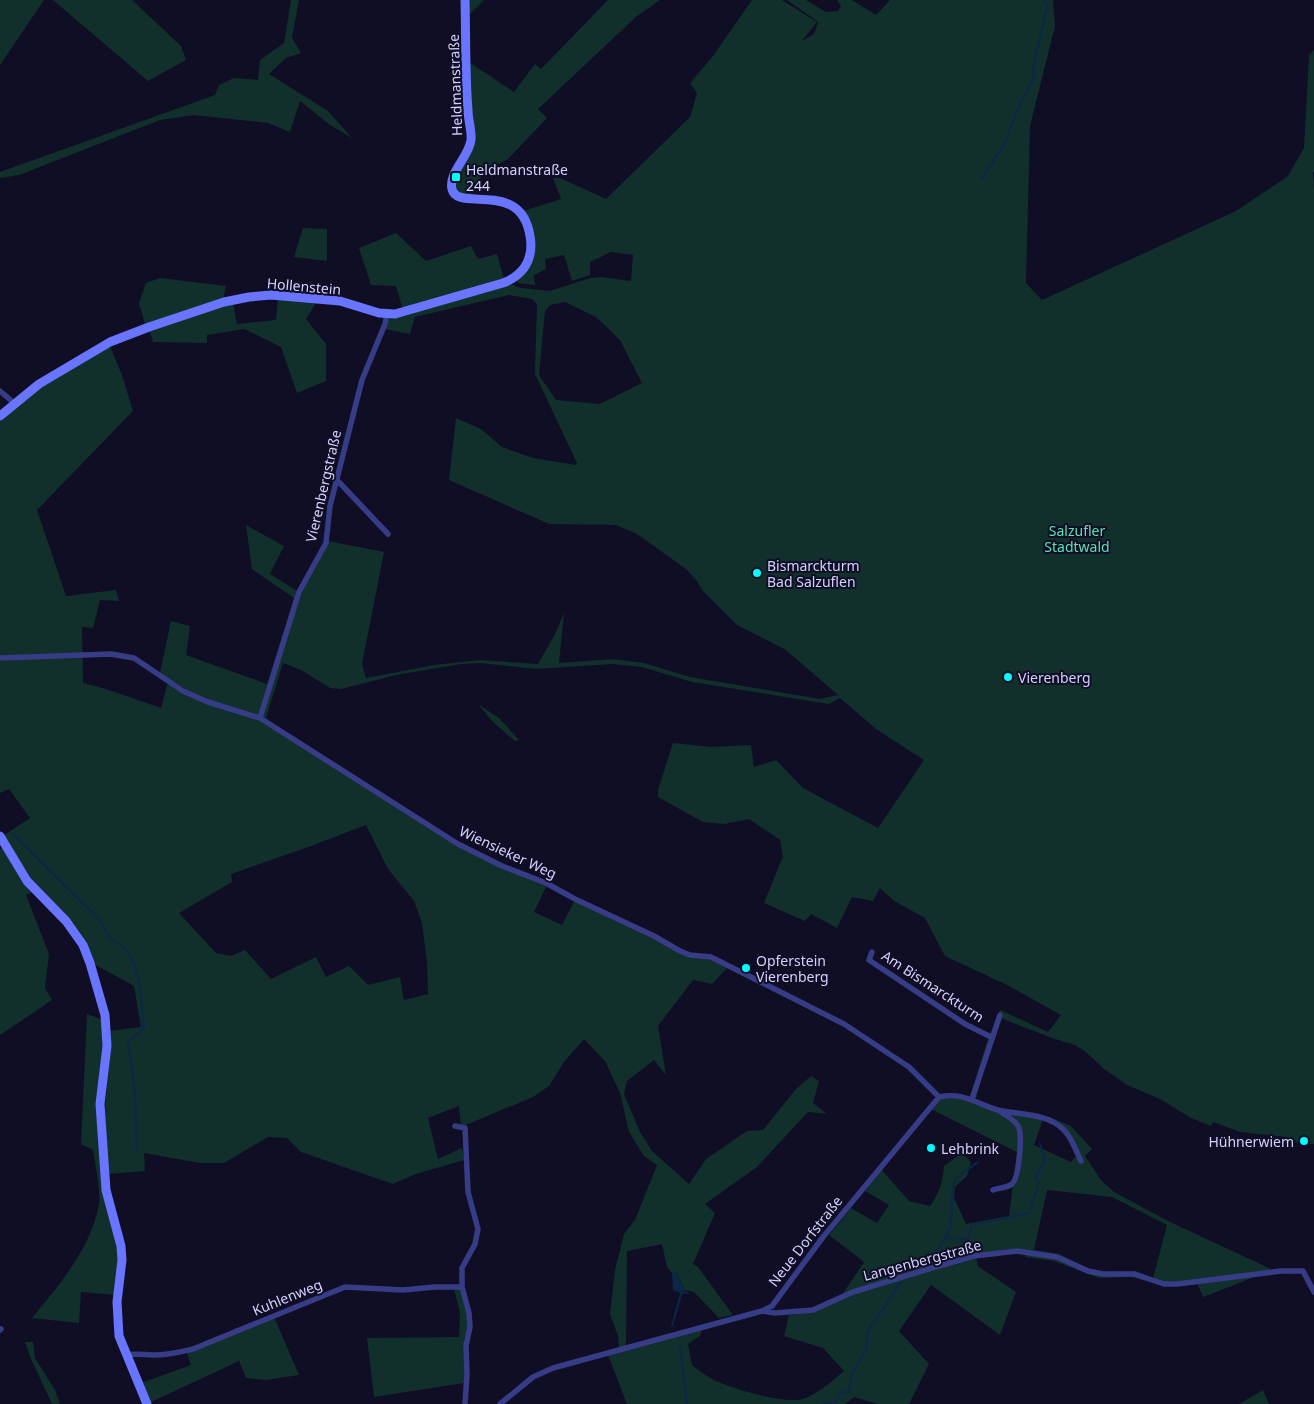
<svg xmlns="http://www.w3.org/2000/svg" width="1314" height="1404" font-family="'Noto Sans',sans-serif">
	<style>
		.green { fill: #112f2b; fill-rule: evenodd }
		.water { fill: #0a2748 }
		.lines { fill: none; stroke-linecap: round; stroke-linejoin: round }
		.stream { stroke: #0a2748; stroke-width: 2 }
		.street { stroke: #373c86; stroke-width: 5.5 }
		.secondary { stroke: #6974ff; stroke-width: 9 }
		.poi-dot { fill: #00fdfd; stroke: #100e25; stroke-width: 2 }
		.labels { text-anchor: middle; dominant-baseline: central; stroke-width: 4; stroke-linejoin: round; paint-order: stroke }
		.street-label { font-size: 14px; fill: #d3d2ff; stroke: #100e25 }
		.poi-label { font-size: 14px; fill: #d3d2ff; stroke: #100e25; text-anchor: start }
		.park-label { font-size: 14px; fill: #5ae3b3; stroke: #100e25 }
	</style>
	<rect width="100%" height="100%" fill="#100e25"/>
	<path class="green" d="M 0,0 L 44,0 L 0,65 Z
		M 53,0 L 132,0 L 181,46 L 186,60 L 148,81 Z
		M 291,0 L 299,0 L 292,38 L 301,53 L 286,58 L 269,74 L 328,111 L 352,138 L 330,125 L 300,101 L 290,132 L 268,123 L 194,115 L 160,120 L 19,175 L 0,178 L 0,172 L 215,95 L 219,85 L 234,78 L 258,80 L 260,60 L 284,43 Z
		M 468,0 L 484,0 L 469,15 Z
		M 608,0 L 660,0 L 637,16 L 538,109 L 547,118 L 508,159 L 485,171 L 469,197 L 456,192 L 455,177 L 470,154 L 469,62 L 514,92 L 535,64 L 541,69 Z
		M 752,0 L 782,0 L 817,22 L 802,41 L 814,34 L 818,23 L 817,21 L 787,0 L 806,0 L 826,12 L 838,11 L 841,6 L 837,0 L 852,0 L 876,15 L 890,0 L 1053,0 L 1055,26 L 1030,126 L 1026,283 L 1042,300 L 1236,211 L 1288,176 L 1304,148 L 1309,55 L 1314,50 L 1314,172 L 1313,172 L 1314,191 L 1314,1144 L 1300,1144 L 1287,1137 L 1240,1132 L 1213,1122 L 1211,1126 L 1191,1118 L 1160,1099 L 1127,1085 L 1104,1069 L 1086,1052 L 1075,1045 L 1052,1038 L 1001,1018 L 993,1038 L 976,1098 L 970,1096 L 988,1039 L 1000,1010 L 1048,1032 L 1061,1015 L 1007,985 L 945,956 L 925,918 L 894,901 L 880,888 L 873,901 L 852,897 L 837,928 L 811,914 L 805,921 L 764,903 L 783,856 L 780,840 L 749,819 L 724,824 L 703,822 L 658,797 L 658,790 L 673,743 L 711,747 L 751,745 L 754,767 L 776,760 L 803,788 L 878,828 L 924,760 L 876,729 L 840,698 L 829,704 L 692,682 L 642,667 L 612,664 L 537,669 L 480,663 L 461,664 L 396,675 L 341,689 L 330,688 L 301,670 L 283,663 L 266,718 L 210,700 L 187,690 L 160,673 L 171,621 L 190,626 L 186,655 L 267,684 L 294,598 L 252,569 L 246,525 L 284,546 L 270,574 L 297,591 L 328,541 L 384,552 L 362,664 L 366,678 L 434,665 L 480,660 L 538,664 L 555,634 L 564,613 L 559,663 L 613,659 L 644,663 L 690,677 L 820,699 L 838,695 L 786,650 L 737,625 L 702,590 L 697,581 L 686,569 L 637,534 L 616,525 L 549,524 L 449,480 L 456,418 L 481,429 L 502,447 L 533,458 L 576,465 L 577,463 L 535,374 L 537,304 L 532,299 L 509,295 L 415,317 L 410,334 L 385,329 L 390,317 L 511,284 L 521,288 L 550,291 L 590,278 L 601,277 L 631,281 L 633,255 L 611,252 L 590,262 L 590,275 L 572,281 L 564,255 L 545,259 L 546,269 L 534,275 L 535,285 L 518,283 L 516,280 L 532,256 L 523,211 L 561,199 L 553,178 L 560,178 L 606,199 L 690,117 L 697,93 L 690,83 L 713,56 ZM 565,302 L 596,317 L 620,340 L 642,383 L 600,404 L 556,400 L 539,375 L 545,311 L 550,305 Z
		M 303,228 L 327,229 L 327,261 L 294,257 Z
		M 396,233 L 426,261 L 471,246 L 478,259 L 497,254 L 504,279 L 403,310 L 396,286 L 371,285 L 359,248 Z
		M 160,278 L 226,286 L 223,300 L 145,324 L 139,303 L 146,283 Z
		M 278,298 L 317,301 L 306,319 L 326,344 L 326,381 L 297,393 L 281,347 L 244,329 L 207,335 L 207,343 L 153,342 L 149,329 L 233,303 L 237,324 L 276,320 Z
		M 110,346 L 122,375 L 133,411 L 37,510 L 66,596 L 116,590 L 119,601 L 100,600 L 93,628 L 82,627 L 83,683 L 106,689 L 161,708 L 168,682 L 181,691 L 260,719 L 436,830 L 547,885 L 534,912 L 562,925 L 575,900 L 654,937 L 691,957 L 711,960 L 727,968 L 712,984 L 693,980 L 658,1026 L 666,1075 L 654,1060 L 627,1081 L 624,1094 L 640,1132 L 652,1151 L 689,1184 L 706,1159 L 747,1131 L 763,1130 L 796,1089 L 811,1076 L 819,1081 L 813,1103 L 827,1114 L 808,1112 L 757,1167 L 705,1204 L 715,1213 L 693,1264 L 698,1267 L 733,1315 L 719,1318 L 694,1292 L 685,1290 L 676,1273 L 672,1273 L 667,1267 L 662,1244 L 627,1251 L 626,1346 L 619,1348 L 618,1336 L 610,1314 L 615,1270 L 624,1234 L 635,1220 L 657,1165 L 644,1156 L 629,1132 L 620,1093 L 605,1061 L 584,1039 L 564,1062 L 549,1086 L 533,1097 L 461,1127 L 459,1106 L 428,1118 L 438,1159 L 462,1148 L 464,1160 L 416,1174 L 393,1184 L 301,1152 L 287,1138 L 268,1137 L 224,1163 L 200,1163 L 144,1153 L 145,1171 L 107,1174 L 105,1108 L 111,1046 L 109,1031 L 141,1027 L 134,986 L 92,963 L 38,891 L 3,836 L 30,818 L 9,789 L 0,793 L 0,419 C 32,389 71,367 110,346 ZM 366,825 L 388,869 L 414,901 L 422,923 L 427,962 L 428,994 L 404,1000 L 400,977 L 368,985 L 349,966 L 326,977 L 316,957 L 271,979 L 245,950 L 231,956 L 216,953 L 179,913 L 232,882 L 231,874 L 311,846 Z
		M 478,704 L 499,718 L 519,740 L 515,741 L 493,722 Z
		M 4,847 L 32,892 L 26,895 L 49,954 L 45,988 L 52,1000 L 0,1035 L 0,849 Z
		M 87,1014 L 103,1020 L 103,1047 L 98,1117 L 119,1247 L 116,1295 L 81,1292 L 79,1323 L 32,1318 C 60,1284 91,1248 99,1204 C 101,1191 95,1164 93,1150 L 81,1144 Z
		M 939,1099 L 964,1099 L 1043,1119 L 1034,1145 L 1071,1162 L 1077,1155 L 1066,1129 L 1045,1115 L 1071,1126 L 1092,1149 L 1085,1156 L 1101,1180 L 1114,1192 L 1168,1221 L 1271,1269 L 1242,1282 L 1203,1297 L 1197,1283 L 1160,1284 L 1131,1277 L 1099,1278 L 1054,1261 L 1025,1257 L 1026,1252 L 976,1257 L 978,1266 L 1016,1292 L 1000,1335 L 931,1285 L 899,1331 L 929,1364 L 909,1404 L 878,1404 L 854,1397 L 845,1404 L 627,1404 L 608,1355 L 702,1329 L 700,1336 L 688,1344 L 692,1365 C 699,1370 706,1376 714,1380 C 734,1389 782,1404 803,1399 C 818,1394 832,1381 844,1371 L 823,1348 L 784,1336 L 789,1315 L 812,1312 L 842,1295 L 864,1262 L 829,1235 L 851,1208 L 877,1223 L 889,1205 L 865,1191 L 881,1169 L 909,1201 L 930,1206 C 939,1194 943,1181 944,1166 L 962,1153 L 971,1162 L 967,1176 L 955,1187 L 954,1198 L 966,1224 L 1009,1216 L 1017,1152 L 931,1109 ZM 1047,1190 L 1112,1197 L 1167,1225 L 1153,1278 L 1136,1271 L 1106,1272 L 1090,1269 L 1059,1254 L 1034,1250 Z
		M 454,1289 L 462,1289 L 467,1313 L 468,1327 L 464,1383 L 374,1397 L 367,1338 L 459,1337 L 460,1312 Z
		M 274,1317 L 299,1375 L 266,1380 L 246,1378 L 239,1361 L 149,1403 L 141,1383 L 191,1365 L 187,1353 Z
		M 25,1342 L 33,1342 L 35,1358 L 55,1390 L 60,1404 L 52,1404 L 31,1359 Z
		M 1263,1390 L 1269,1404 L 1239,1404 Z"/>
	<path class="water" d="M 672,1273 L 676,1273 L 685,1290 L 682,1294 L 673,1290 Z"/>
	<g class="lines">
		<path class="stream" d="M 982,178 L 1005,143 L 1015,115 L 1035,75 L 1032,72 L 1047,7 L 1045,0
			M 12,833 L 99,919 L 111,940 C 142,949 141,1001 144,1027 L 128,1043 L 135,1092 L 137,1150
			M 1039,1182 L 1035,1178 L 1045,1161 L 1040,1144
			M 945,1238 C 946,1235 949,1231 950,1228 C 954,1214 949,1188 957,1178 C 962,1172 972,1167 978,1162
			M 904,1270 L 931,1259 L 945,1238 L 968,1239 L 972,1225 L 1029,1213 L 1038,1187
			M 672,1326 L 681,1294 L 684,1292 L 688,1293
			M 680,1346 L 687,1404
			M 822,1404 L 826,1402 L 830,1404 L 837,1401 L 839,1394 L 849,1391 L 852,1374 L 866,1350 L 868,1331 L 901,1282"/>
		<path class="street" d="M 0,391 L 14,403
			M 337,480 L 388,534
			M 0,658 L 111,654 L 134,658 L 183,691 L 208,702 L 260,718 L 458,844 L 502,866 L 546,883 L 575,899 L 654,936 L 680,951 L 690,955 L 711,957 L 844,1024 L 909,1067 L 939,1097
			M 260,718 L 299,592 L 326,543 L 330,506 L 362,380 L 385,324 L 387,314
			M 872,952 L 869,960 L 965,1024 L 991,1037
			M 972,1099 L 1000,1015
			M 455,1126 L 465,1128 L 468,1192 L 478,1229 L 475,1244 L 462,1268 L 462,1287 L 469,1313 L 470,1327 L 466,1346 L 467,1374 L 465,1404
			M 993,1190 C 998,1188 1007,1188 1012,1184 C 1019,1178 1023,1134 1018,1126 C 1015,1120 1005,1115 1000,1111
			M 762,1311 L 775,1313 L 813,1310 L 853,1292 L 925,1270 L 974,1256 L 1017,1251 L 1057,1257 L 1088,1271 L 1103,1274 L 1134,1274 L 1164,1284 L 1177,1284 L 1281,1271 L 1303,1271 L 1314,1292
			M 0,1330 L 1,1329
			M 126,1355 C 136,1353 144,1355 154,1355 C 168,1355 180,1352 193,1349 L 345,1287 L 403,1290 L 435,1287 L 462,1287
			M 500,1404 L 533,1377 L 553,1368 L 762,1311 L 772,1306 L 823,1237 L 939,1097 C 965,1092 976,1104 998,1110 C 1021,1115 1047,1113 1064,1130 C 1072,1138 1076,1151 1081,1161"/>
		<path class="secondary" d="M 0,416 L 39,384 L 110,342 L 149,327 L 224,302 L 249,297 L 271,295 L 340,301 L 379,313 L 395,314 L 503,283 C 511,280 518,276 524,268 C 531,258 532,247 530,236 C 521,178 457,213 452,189 C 448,173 469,157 471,140 C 472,131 468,120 468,110 C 465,74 466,37 465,0
			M 0,836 L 27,881 L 66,921 L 83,945 L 90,963 L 105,1015 L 107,1046 L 100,1104 L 106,1190 L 121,1246 L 122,1260 L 117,1302 L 119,1336 L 147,1404"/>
	</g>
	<g class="poi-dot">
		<rect x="451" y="172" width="10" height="10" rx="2.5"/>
		<circle cx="757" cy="573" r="5"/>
		<circle cx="1008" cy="677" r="5"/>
		<circle cx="746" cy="968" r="5"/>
		<circle cx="1304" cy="1141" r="5"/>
		<circle cx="931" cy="1148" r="5"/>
	</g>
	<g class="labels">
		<g class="street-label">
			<text transform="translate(455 85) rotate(-92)">Heldmanstraße</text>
			<text transform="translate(304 286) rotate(5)">Hollenstein</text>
			<text transform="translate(323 486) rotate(-77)">Vierenbergstraße</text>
			<text transform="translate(508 852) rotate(25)">Wiensieker Weg</text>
			<text transform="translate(933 986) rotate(33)">Am Bismarckturm</text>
			<text transform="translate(805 1241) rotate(-52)">Neue Dorfstraße</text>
			<text transform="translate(922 1260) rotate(-15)">Langenbergstraße</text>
			<text transform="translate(287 1297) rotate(-22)">Kuhlenweg</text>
		</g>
		<g class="poi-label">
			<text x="466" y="169">Heldmanstraße<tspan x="466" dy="16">244</tspan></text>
			<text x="767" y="565">Bismarckturm<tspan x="767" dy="16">Bad Salzuflen</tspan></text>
			<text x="1018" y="677">Vierenberg</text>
			<text x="756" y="960">Opferstein<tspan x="756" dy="16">Vierenberg</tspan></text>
			<text x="1294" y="1141" text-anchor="end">Hühnerwiem</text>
			<text x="941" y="1148">Lehbrink</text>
		</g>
		<g class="park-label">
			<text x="1077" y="530">Salzufler<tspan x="1077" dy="16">Stadtwald</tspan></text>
		</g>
	</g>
</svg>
